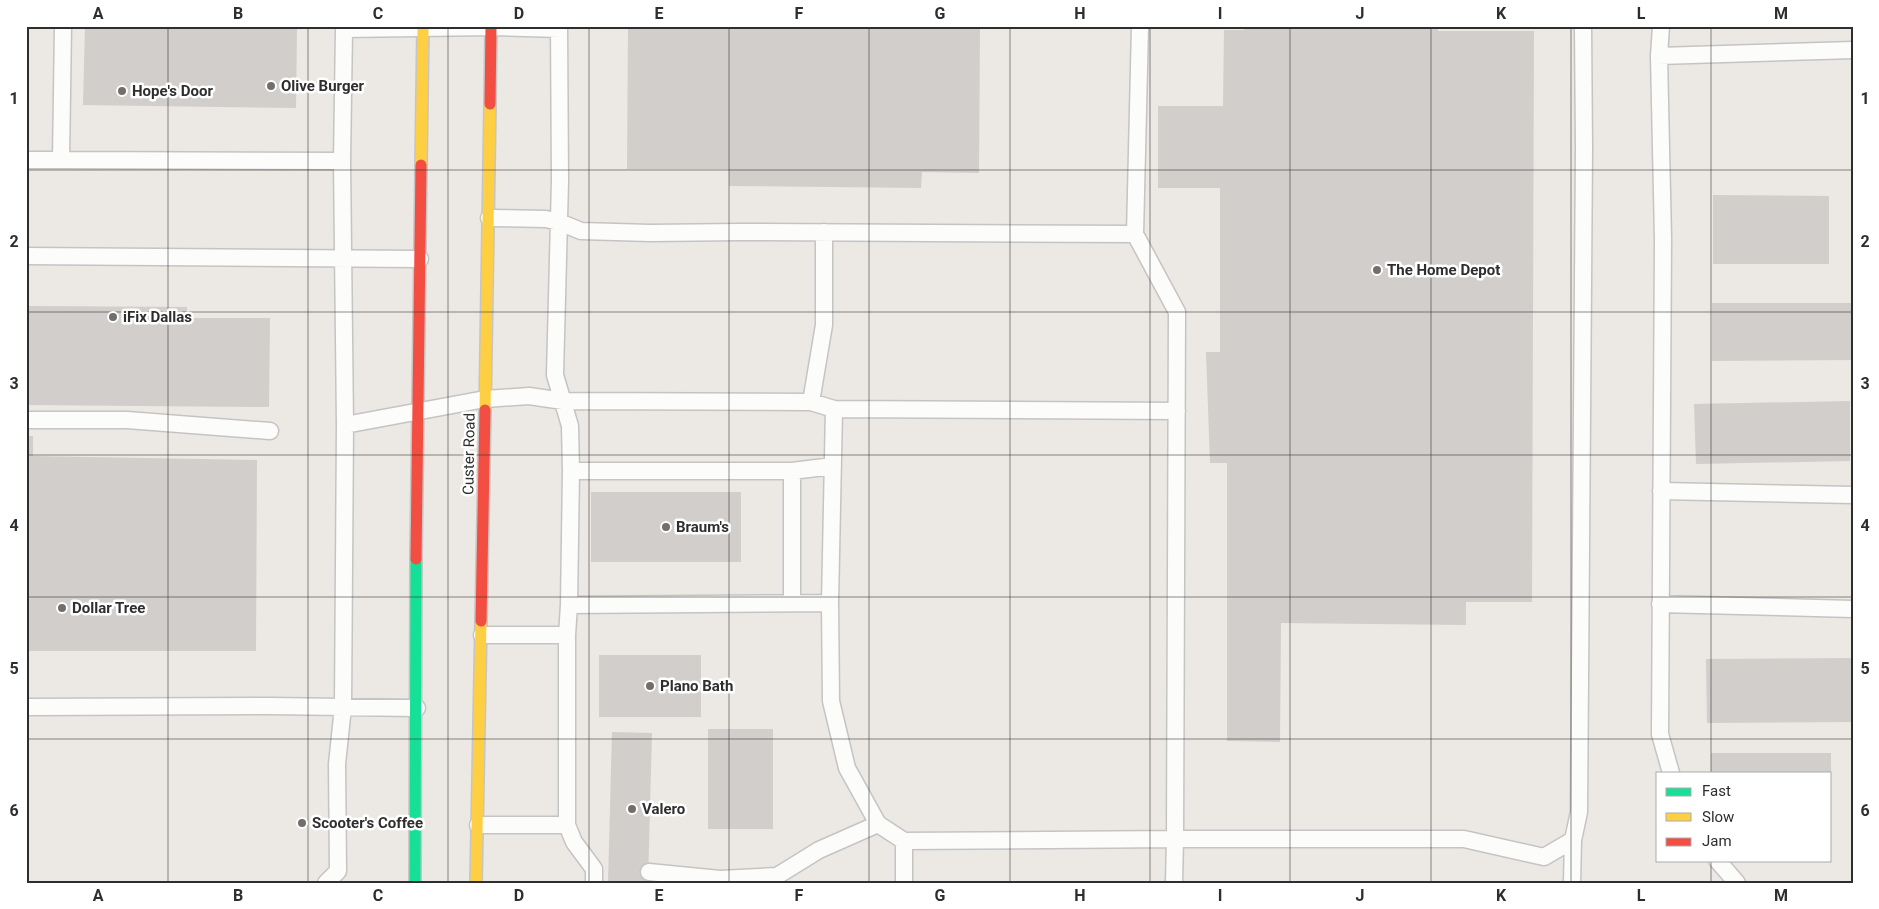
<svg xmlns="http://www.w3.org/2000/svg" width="1879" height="909" font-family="Roboto,sans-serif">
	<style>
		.building { fill: #d1cecb }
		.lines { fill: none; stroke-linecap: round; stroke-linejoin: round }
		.lane-casing { stroke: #c5c4c5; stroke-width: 19 }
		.fast-casing { stroke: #c6c5c4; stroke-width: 14 }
		.slow-casing { stroke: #c6c5c4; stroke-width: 14 }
		.jam-casing { stroke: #c6c5c4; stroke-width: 14 }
		.lane { stroke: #fcfcfb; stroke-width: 16 }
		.fast { stroke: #16e098; stroke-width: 11 }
		.slow { stroke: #ffcf43; stroke-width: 11 }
		.jam { stroke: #f24e42; stroke-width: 11 }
		.grid { fill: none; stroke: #2e2e2e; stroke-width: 1; stroke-opacity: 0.55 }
		.poi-dot { fill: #706f6e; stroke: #fff; stroke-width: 2 }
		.labels { text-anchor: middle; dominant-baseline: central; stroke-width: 5; stroke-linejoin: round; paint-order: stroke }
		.poi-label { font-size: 15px; font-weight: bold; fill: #2e2e2e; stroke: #fff; text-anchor: start }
		.street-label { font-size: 15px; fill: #2e2e2e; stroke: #fff }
		.neatline { fill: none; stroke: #2e2e2e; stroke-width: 2 }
		.grid-label { font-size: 16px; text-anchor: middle; font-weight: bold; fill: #2e2e2e }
	</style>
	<rect width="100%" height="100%" fill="#ece8e4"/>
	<path class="building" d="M 85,26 L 297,26 L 296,108 L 83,105 Z
		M 628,26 L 980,26 L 979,173 L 922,172 L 921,188 L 729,186 L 729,169 L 627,169 Z
		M 1244,26 L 1438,26 L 1438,31 L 1534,31 L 1532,602 L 1466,602 L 1466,625 L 1281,623 L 1280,742 L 1227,741 L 1227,463 L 1210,463 L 1206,352 L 1220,352 L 1220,188 L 1158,188 L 1158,106 L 1223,106 L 1224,30 L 1244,30 Z
		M 1713,195 L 1829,196 L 1829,264 L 1713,264 Z
		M 1712,303 L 1853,303 L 1853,360 L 1712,361 Z
		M 26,306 L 187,307 L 187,318 L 270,318 L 269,407 L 26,405 Z
		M 1850,401 L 1850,461 L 1696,464 L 1694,404 Z
		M 26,436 L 33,436 L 33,456 L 257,460 L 256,651 L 26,651 Z
		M 591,492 L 741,492 L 741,562 L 591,562 Z
		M 599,655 L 701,655 L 701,717 L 599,717 Z
		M 1853,658 L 1853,722 L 1707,723 L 1706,659 Z
		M 708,729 L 773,729 L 773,829 L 708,829 Z
		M 612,732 L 652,733 L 648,883 L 608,883 Z
		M 1711,753 L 1831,753 L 1831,773 L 1711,773 Z"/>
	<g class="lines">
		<g class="lane-casing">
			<path id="lane" d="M 63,26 L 61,160 L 342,161 L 344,29
				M 344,26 L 344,29 L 491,27 L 559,29
				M 559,26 L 560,181 L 555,375 L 570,426 L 571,471 L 569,605
				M 1140,26 L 1135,234 L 1177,312 L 1175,839 L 1464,839 L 1544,857 L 1573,840
				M 1659,56 L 1661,26
				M 26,160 L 61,160
				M 342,161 L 345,425 L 485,399 L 529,396 L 563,401 L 811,402 L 834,409
				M 489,218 L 546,219 L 559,222 L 581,231 L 650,233 L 740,232 L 1135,234
				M 26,256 L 420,259
				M 811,402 L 824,325 L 824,232
				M 26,420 L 127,420 L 270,431
				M 571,471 L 792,471
				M 1661,491 L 1853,495
				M 792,603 L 792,471 L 833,466
				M 1660,604 L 1853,609
				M 482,635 L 567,635 L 569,605 L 830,603
				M 26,707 L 270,706 L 417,708
				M 1671,773 L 1660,734 L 1663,239 L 1659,56 L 1853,50
				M 478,825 L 567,825 L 574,842 L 594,869 L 594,883
				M 567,825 L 567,635
				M 904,841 L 904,883
				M 1717,860 L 1737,883
				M 649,872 L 720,879
				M 326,883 L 338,871 L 337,764 L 343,707 L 345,425
				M 720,883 L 720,879 L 777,876 L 819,850 L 878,824
				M 1174,883 L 1175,839 L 904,841 L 878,824 L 847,768 L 831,701 L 830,603 L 834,409 L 1177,411
				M 1572,883 L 1573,840 L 1579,812 L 1584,149 L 1583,26"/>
		</g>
		<g class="fast-casing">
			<path id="fast" d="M 415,883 L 416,559"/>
		</g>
		<g class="slow-casing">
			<path id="slow" d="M 421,165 L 423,26
				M 485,410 L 490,104
				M 476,883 L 481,621"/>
		</g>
		<g class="jam-casing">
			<path id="jam" d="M 490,104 L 491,26
				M 416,559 L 421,165
				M 481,621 L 485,410"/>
		</g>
		<use href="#lane" class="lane"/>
		<use href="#fast" class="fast"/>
		<use href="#slow" class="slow"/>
		<use href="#jam" class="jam"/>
	</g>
	<path class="grid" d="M 168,26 L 168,883M 308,26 L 308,883M 448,26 L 448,883M 589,26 L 589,883M 729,26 L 729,883M 869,26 L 869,883M 1010,26 L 1010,883M 1150,26 L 1150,883M 1290,26 L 1290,883M 1431,26 L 1431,883M 1571,26 L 1571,883M 1711,26 L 1711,773M 26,170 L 1853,170M 26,312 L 1853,312M 26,455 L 1853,455M 26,597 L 1853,597M 26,739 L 1853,739M 1711,860 L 1711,883"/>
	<g class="poi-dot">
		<circle cx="271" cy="86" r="5"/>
		<circle cx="122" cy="91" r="5"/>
		<circle cx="1377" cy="270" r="5"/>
		<circle cx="113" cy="317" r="5"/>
		<circle cx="666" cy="527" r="5"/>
		<circle cx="62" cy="608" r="5"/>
		<circle cx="650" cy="686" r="5"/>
		<circle cx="632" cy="809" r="5"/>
		<circle cx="302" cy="823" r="5"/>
	</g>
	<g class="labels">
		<g class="poi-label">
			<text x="281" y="86">Olive Burger</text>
			<text x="132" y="91">Hope's Door</text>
			<text x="1387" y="270">The Home Depot</text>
			<text x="123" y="317">iFix Dallas</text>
			<text x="676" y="527">Braum's</text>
			<text x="72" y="608">Dollar Tree</text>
			<text x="660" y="686">Plano Bath</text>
			<text x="642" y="809">Valero</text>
			<text x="312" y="823">Scooter's Coffee</text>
		</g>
		<g class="street-label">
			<text transform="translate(469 454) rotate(-89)">Custer Road</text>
		</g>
	</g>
	<rect width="1879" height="909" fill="none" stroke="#ffffff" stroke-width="55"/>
	<rect x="1656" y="772" width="175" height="90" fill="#ffffff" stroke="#ababab"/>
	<rect x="1666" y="788" width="25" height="8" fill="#16e098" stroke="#ababab"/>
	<text x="1702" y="796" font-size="15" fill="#2e2e2e">Fast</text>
	<rect x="1666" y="813" width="25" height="8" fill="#ffcf43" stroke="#ababab"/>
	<text x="1702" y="822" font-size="15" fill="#2e2e2e">Slow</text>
	<rect x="1666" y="838" width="25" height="8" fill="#f24e42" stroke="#ababab"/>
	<text x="1702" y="846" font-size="15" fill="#2e2e2e">Jam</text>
	<rect x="28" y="28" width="1824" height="854" class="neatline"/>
	<g class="grid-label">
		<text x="98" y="19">A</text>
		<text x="238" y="19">B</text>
		<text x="378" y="19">C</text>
		<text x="519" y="19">D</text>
		<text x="659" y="19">E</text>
		<text x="799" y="19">F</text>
		<text x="940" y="19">G</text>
		<text x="1080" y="19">H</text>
		<text x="1220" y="19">I</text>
		<text x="1360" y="19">J</text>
		<text x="1501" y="19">K</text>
		<text x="1641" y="19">L</text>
		<text x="1781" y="19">M</text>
		<text x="14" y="104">1</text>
		<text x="1865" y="104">1</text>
		<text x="14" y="247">2</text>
		<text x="1865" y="247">2</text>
		<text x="14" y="389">3</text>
		<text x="1865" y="389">3</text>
		<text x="14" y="531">4</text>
		<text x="1865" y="531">4</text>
		<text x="14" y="674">5</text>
		<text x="1865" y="674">5</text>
		<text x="14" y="816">6</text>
		<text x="1865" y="816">6</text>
		<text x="98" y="901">A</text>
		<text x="238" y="901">B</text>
		<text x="378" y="901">C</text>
		<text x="519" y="901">D</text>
		<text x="659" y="901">E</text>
		<text x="799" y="901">F</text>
		<text x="940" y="901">G</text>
		<text x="1080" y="901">H</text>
		<text x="1220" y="901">I</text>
		<text x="1360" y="901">J</text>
		<text x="1501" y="901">K</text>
		<text x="1641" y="901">L</text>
		<text x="1781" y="901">M</text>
	</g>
</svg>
